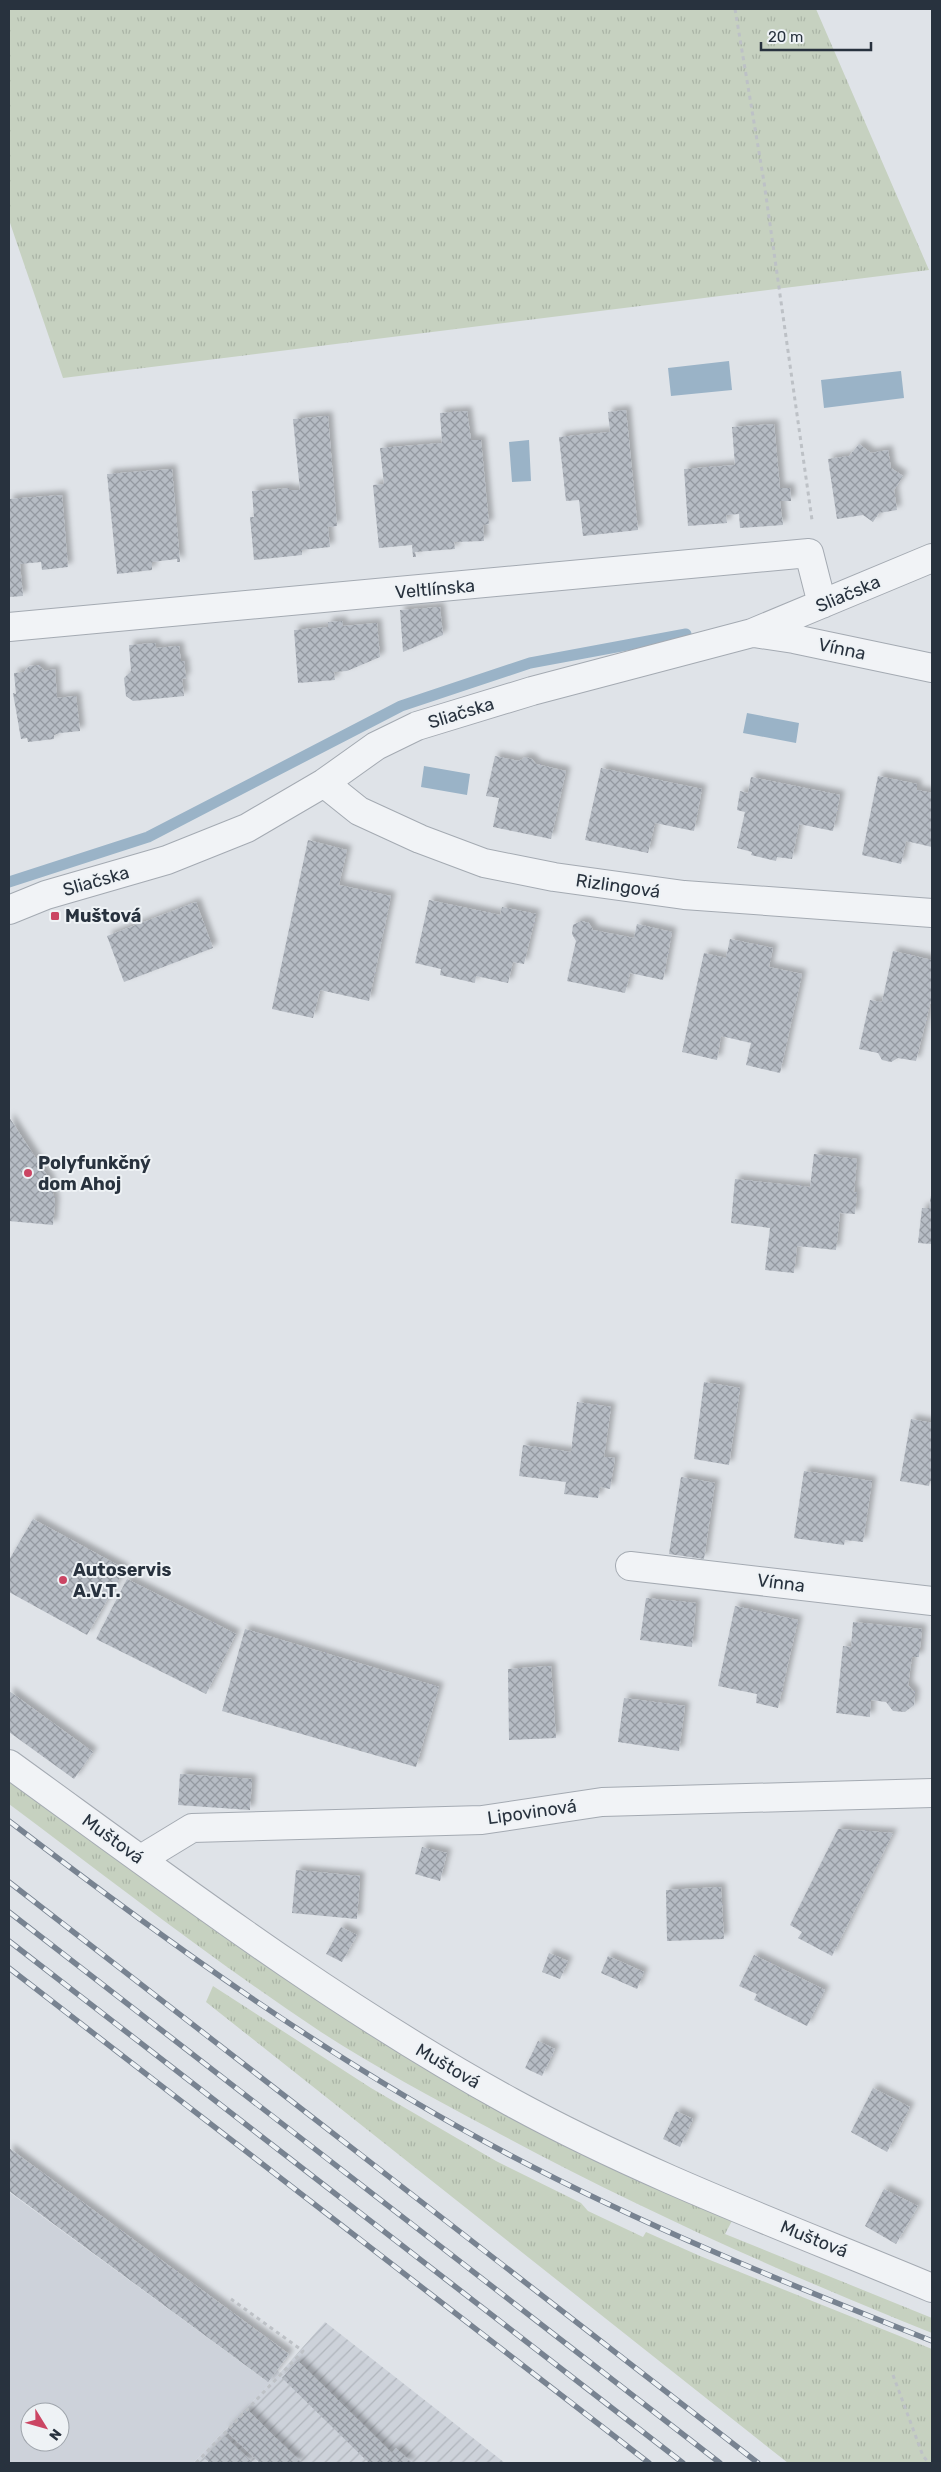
<svg xmlns="http://www.w3.org/2000/svg" width="941" height="2472" font-family="Rubik,sans-serif">
	<style>
		.built { fill: #cdd2da; fill-rule: evenodd }
		.industrial { fill: url(#industrial-furrows) }
		.grass { fill: url(#grass-tufts) }
		.water { fill: #9ab3c7 }
		.lines { fill: none; stroke-linecap: round; stroke-linejoin: round }
		.stream { stroke: #9ab3c7; stroke-width: 11 }
		.building { fill: url(#building-cross-hatch); filter: url(#shadow) }
		.minor-casing { stroke: #a4aab2; stroke-width: 30 }
		.path { stroke: #bdc1c6; stroke-width: 3; stroke-dasharray: 4 4; stroke-linecap: butt }
		.minor { stroke: #f1f3f6; stroke-width: 28 }
		.rail-casing { stroke: #788391; stroke-width: 5.5 }
		.rail { stroke: #eef2f5; stroke-width: 4; stroke-dasharray: 11; stroke-linecap: butt }
		.poi-dot { fill: #cb4563; stroke: #eef2f5; stroke-width: 2 }
		.labels { text-anchor: middle; dominant-baseline: central; stroke-width: 4; stroke-linejoin: round; paint-order: stroke }
		.street-label { font-size: 18px; fill: #28323e; stroke: #eef2f5 }
		.poi-label { font-size: 18px; font-weight: bold; fill: #28323e; stroke: #eef2f5; text-anchor: start }
	</style>
	<defs>
		<pattern id="industrial-furrows" width="10" height="10" patternUnits="userSpaceOnUse" patternTransform="scale(1.25)"><rect width="10" height="10" fill="#cdd2da"/><path d="M-1 1l2-2M0 10L10 0M9 11l2-2" fill="none" stroke="#b0b5bc"/></pattern>
		<pattern id="grass-tufts" width="24" height="20" patternUnits="userSpaceOnUse" patternTransform="scale(1.25)"><rect width="24" height="20" fill="#c6d1c0"/><path d="M3 7l-1-3M5 7V3M7 7l1-3M15 17l-1-3M17 17v-4M19 17l1-3" fill="none" stroke="#aab4a6"/></pattern>
		<pattern id="building-cross-hatch" width="8" height="8" patternUnits="userSpaceOnUse" patternTransform="scale(1.25)"><rect width="8" height="8" fill="#b6bcc4"/><path d="M0 0l8 8M0 8l8-8" fill="none" stroke="#9499a1"/></pattern>
		<filter id="shadow"><feDropShadow dx="4.5" dy="-4.5" stdDeviation="2.5" flood-color="#0004"/></filter>
	</defs>
	<rect width="100%" height="100%" fill="#dfe3e8"/>
	<path class="built" d="M 9,2192 L 268,2382 L 277,2370 L 280,2373 L 193,2463 L 9,2463 ZM 30,2412 L 60,2412 L 60,2442 L 30,2442 Z"/>
	<path class="industrial" d="M 325,2322 L 505,2463 L 193,2463 L 280,2373 Z"/>
	<path class="grass" d="M 9,9 L 816,9 L 929,270 L 63,378 L 9,220 Z
		M 9,1780 L 107,1852 L 734,2217 L 725,2234 L 932,2318 L 932,2333 C 780,2272 633,2206 489,2128 C 433,2098 375,2067 321,2032 C 214,1961 112,1881 9,1804 Z
		M 213,1986 L 371,2088 L 496,2161 L 581,2203 L 588,2211 L 643,2237 L 646,2232 L 700,2256 L 932,2349 L 932,2463 L 788,2463 L 206,2002 Z"/>
	<path class="water" d="M 729,361 L 732,390 L 671,396 L 668,368 Z
		M 901,371 L 904,398 L 824,408 L 821,380 Z
		M 529,440 L 531,481 L 512,482 L 509,442 Z
		M 747,713 L 799,723 L 796,743 L 743,733 Z
		M 424,766 L 470,774 L 467,795 L 421,787 Z"/>
	<g class="lines">
		<path class="stream" d="M 9,882 L 148,837 L 401,706 L 530,663 L 686,634"/>
	</g>
	<path class="building" d="M 626,410 L 638,530 L 583,536 L 579,500 L 566,501 L 559,437 L 610,432 L 608,412 Z
		M 467,411 L 471,440 L 481,440 L 489,524 L 483,525 L 484,541 L 454,542 L 455,549 L 415,552 L 416,557 L 413,557 L 412,545 L 379,548 L 373,485 L 384,484 L 380,448 L 442,443 L 440,413 Z
		M 328,416 L 337,526 L 328,527 L 330,547 L 302,550 L 302,555 L 254,560 L 250,517 L 254,517 L 252,491 L 289,488 L 289,490 L 300,490 L 293,419 Z
		M 774,424 L 780,488 L 790,488 L 791,501 L 780,501 L 783,525 L 740,528 L 739,514 L 726,515 L 727,523 L 688,526 L 684,469 L 735,465 L 732,427 Z
		M 859,444 L 871,453 L 888,450 L 891,468 L 903,476 L 894,490 L 897,510 L 879,513 L 873,522 L 863,515 L 837,519 L 828,459 L 849,456 Z
		M 172,469 L 180,562 L 177,562 L 177,559 L 152,562 L 152,570 L 117,574 L 107,474 Z
		M 62,495 L 68,567 L 42,570 L 41,562 L 20,564 L 23,596 L 9,597 L 9,499 Z
		M 440,607 L 443,635 L 403,652 L 400,610 Z
		M 342,621 L 343,626 L 377,623 L 380,657 L 347,671 L 334,672 L 335,680 L 298,683 L 294,630 L 328,627 L 328,622 Z
		M 155,643 L 156,648 L 179,646 L 181,661 L 184,661 L 186,678 L 182,679 L 184,696 L 133,701 L 126,696 L 124,678 L 131,671 L 129,645 Z
		M 38,665 L 45,671 L 55,669 L 57,698 L 76,696 L 80,731 L 60,733 L 54,735 L 54,739 L 28,742 L 27,738 L 21,739 L 13,693 L 16,694 L 14,673 L 24,672 L 29,666 Z
		M 495,756 L 519,761 L 525,757 L 532,759 L 536,764 L 566,771 L 551,839 L 493,827 L 499,798 L 486,796 Z
		M 601,768 L 702,789 L 694,831 L 655,823 L 648,853 L 585,840 Z
		M 878,776 L 917,784 L 917,790 L 932,793 L 932,847 L 906,841 L 901,864 L 862,855 Z
		M 751,777 L 840,795 L 833,831 L 799,824 L 792,859 L 777,857 L 776,861 L 751,855 L 752,852 L 737,848 L 745,812 L 737,810 L 740,791 L 748,793 Z
		M 308,840 L 347,850 L 339,885 L 391,896 L 369,1001 L 320,990 L 313,1018 L 272,1009 Z
		M 429,900 L 500,915 L 502,907 L 536,914 L 524,964 L 513,962 L 508,983 L 476,976 L 475,983 L 440,975 L 441,969 L 415,963 Z
		M 196,902 L 213,948 L 124,982 L 107,936 Z
		M 581,921 L 589,923 L 593,930 L 634,938 L 637,924 L 672,932 L 663,980 L 630,973 L 625,993 L 567,981 L 576,941 L 572,934 L 573,925 Z
		M 730,939 L 773,948 L 769,967 L 802,974 L 780,1073 L 746,1065 L 751,1043 L 721,1036 L 717,1060 L 682,1052 L 704,953 L 726,958 Z
		M 893,951 L 932,960 L 932,996 L 916,1061 L 898,1058 L 891,1062 L 882,1060 L 878,1053 L 859,1049 L 870,1000 L 882,1002 Z
		M 9,1117 L 50,1180 L 55,1202 L 53,1225 L 9,1221 Z
		M 814,1154 L 857,1159 L 854,1192 L 857,1192 L 855,1214 L 840,1213 L 836,1250 L 797,1246 L 794,1273 L 765,1270 L 770,1228 L 731,1223 L 735,1179 L 810,1187 Z
		M 931,1195 L 932,1244 L 918,1243 L 922,1208 L 929,1208 Z
		M 704,1382 L 740,1388 L 729,1465 L 694,1459 Z
		M 577,1402 L 611,1407 L 604,1457 L 615,1458 L 610,1489 L 600,1487 L 598,1498 L 564,1494 L 566,1482 L 519,1476 L 523,1445 L 571,1452 Z
		M 911,1419 L 932,1423 L 932,1481 L 930,1481 L 929,1486 L 900,1481 Z
		M 804,1471 L 872,1481 L 863,1542 L 845,1540 L 844,1545 L 794,1538 Z
		M 681,1477 L 715,1483 L 704,1559 L 669,1554 Z
		M 33,1519 L 125,1569 L 87,1635 L 9,1592 L 9,1560 Z
		M 127,1579 L 236,1634 L 206,1694 L 96,1639 Z
		M 646,1598 L 696,1603 L 692,1647 L 640,1640 Z
		M 735,1606 L 798,1620 L 778,1708 L 756,1703 L 757,1694 L 718,1686 Z
		M 853,1622 L 922,1629 L 919,1657 L 912,1657 L 908,1685 L 915,1693 L 914,1705 L 905,1712 L 893,1711 L 886,1702 L 871,1700 L 870,1717 L 836,1713 L 843,1646 L 851,1647 Z
		M 245,1629 L 439,1687 L 416,1767 L 222,1711 Z
		M 551,1666 L 556,1738 L 509,1740 L 508,1669 Z
		M 9,1691 L 93,1752 L 74,1779 L 9,1732 Z
		M 624,1698 L 685,1706 L 679,1751 L 618,1742 Z
		M 180,1774 L 252,1779 L 250,1810 L 178,1805 Z
		M 838,1829 L 893,1833 L 832,1956 L 798,1938 L 802,1932 L 790,1925 Z
		M 422,1847 L 447,1853 L 440,1881 L 415,1874 Z
		M 296,1870 L 360,1876 L 357,1919 L 292,1913 Z
		M 721,1887 L 724,1939 L 667,1941 L 666,1890 Z
		M 341,1927 L 357,1935 L 342,1962 L 326,1954 Z
		M 549,1953 L 568,1961 L 560,1979 L 542,1972 Z
		M 754,1955 L 825,1990 L 807,2026 L 754,2000 L 757,1994 L 739,1986 Z
		M 608,1956 L 644,1972 L 637,1989 L 601,1973 Z
		M 538,2041 L 555,2049 L 542,2076 L 525,2068 Z
		M 873,2088 L 910,2107 L 887,2152 L 851,2132 Z
		M 676,2111 L 693,2119 L 680,2147 L 663,2139 Z
		M 9,2148 L 289,2354 L 268,2382 L 9,2191 Z
		M 884,2189 L 918,2206 L 896,2244 L 865,2226 Z
		M 298,2361 L 392,2453 L 396,2448 L 412,2463 L 369,2463 L 282,2378 Z
		M 247,2409 L 274,2436 L 302,2463 L 260,2463 L 226,2431 Z
		M 225,2436 L 237,2448 L 253,2463 L 210,2463 L 204,2458 Z"/>
	<g class="lines">
		<g class="minor-casing">
			<path id="minor" d="M 9,627 L 809,553 L 822,604
				M 754,633 L 794,639 L 932,668
				M 324,783 L 359,811 L 420,839 L 484,863 L 554,877 L 684,895 L 932,913
				M 9,910 L 46,895 L 167,860 L 247,828 L 324,783 L 376,746 L 417,726 L 532,691 L 752,633 L 932,558
				M 630,1566 L 932,1601
				M 9,1764 C 172,1882 334,2005 511,2102 C 646,2176 791,2229 932,2288
				M 141,1859 L 192,1828 L 482,1820 L 602,1802 L 932,1793"/>
		</g>
		<path class="path" d="M 735,9 L 764,182 L 812,520
			M 893,2375 L 923,2456 L 929,2463
			M 196,2463 L 303,2351 L 231,2299"/>
		<use href="#minor" class="minor"/>
		<g class="rail-casing">
			<path id="rail" d="M 9,1821 C 167,1942 330,2060 506,2153 C 644,2226 788,2284 932,2341
				M 9,1882 L 758,2463
				M 9,1912 L 720,2463
				M 9,1941 L 683,2463
				M 9,1968 L 649,2463"/>
		</g>
		<use href="#rail" class="rail"/>
	</g>
	<g class="poi-dot">
		<rect x="50" y="911" width="10" height="10" rx="2.5"/>
		<circle cx="28" cy="1173" r="5"/>
		<circle cx="63" cy="1580" r="5"/>
	</g>
	<g class="labels">
		<g class="street-label">
			<text transform="translate(435 589) rotate(-5)">Veltlínska</text>
			<text transform="translate(848 594) rotate(-23)">Sliačska</text>
			<text transform="translate(842 649) rotate(12)">Vínna</text>
			<text transform="translate(461 713) rotate(-17)">Sliačska</text>
			<text transform="translate(96 881) rotate(-16)">Sliačska</text>
			<text transform="translate(618 886) rotate(8)">Rizlingová</text>
			<text transform="translate(781 1583) rotate(7)">Vínna</text>
			<text transform="translate(532 1812) rotate(-8)">Lipovinová</text>
			<text transform="translate(113 1839) rotate(36)">Muštová</text>
			<text transform="translate(448 2066) rotate(30)">Muštová</text>
			<text transform="translate(814 2239) rotate(22)">Muštová</text>
		</g>
		<g class="poi-label">
			<text x="65" y="916">Muštová</text>
			<text x="38" y="1163">Polyfunkčný<tspan x="38" dy="21">dom Ahoj</tspan></text>
			<text x="73" y="1570">Autoservis<tspan x="73" dy="21">A.V.T.</tspan></text>
		</g>
	</g>
	<rect width="941" height="2472" fill="none" stroke="#28323e" stroke-width="20"/>
	<g transform="translate(45 2427) rotate(127)"><circle r="24" fill="#eef2f5" stroke="#9fa5ac"/>
	<path d="M0-4L9 19L0 12L-9 19Z" fill="#cb4563"/>
	<text y="-8" font-size="14" font-weight="bold" text-anchor="middle" fill="#28323e">N</text>
	</g>
	<path d="M761 42v8h110v-8" fill="none" stroke="#28323e" stroke-width="2.5"/>
	<text x="768" y="42" font-size="15" fill="#28323e" stroke="#eef2f5" stroke-width="4" paint-order="stroke">20 m</text>
</svg>
